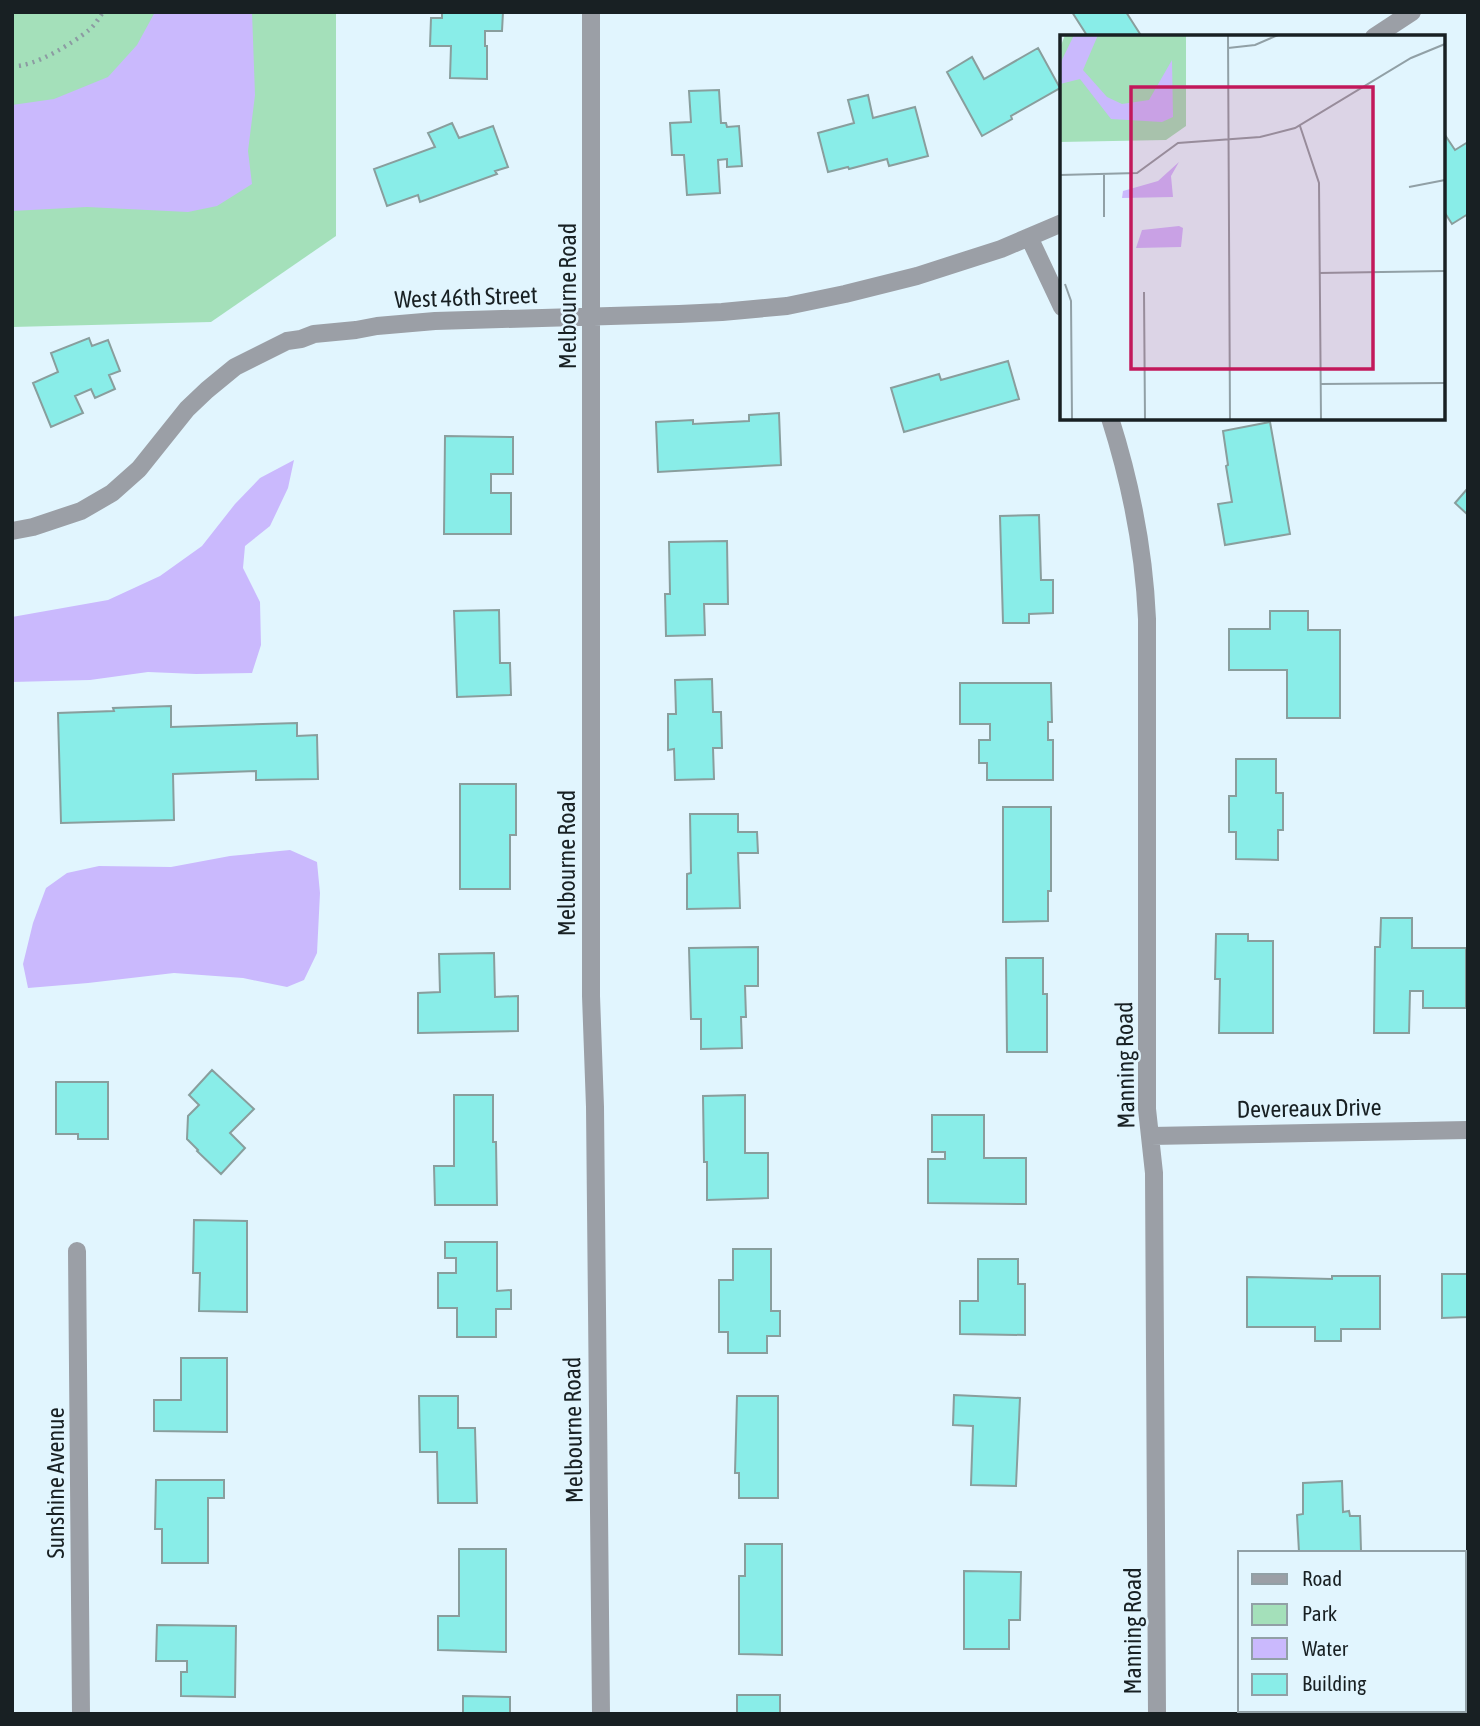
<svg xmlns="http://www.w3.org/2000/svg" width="1480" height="1726" font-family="'Asap Condensed',sans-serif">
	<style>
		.green { fill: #a4e0ba }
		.water { fill: #cab9fd }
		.building { fill: #89ede8; stroke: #899e9d; stroke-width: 2 }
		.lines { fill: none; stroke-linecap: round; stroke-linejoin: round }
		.path { stroke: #8c9ba2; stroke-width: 4.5; stroke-dasharray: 2 5; stroke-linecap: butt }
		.minor { stroke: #9b9fa6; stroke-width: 18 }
		.labels { text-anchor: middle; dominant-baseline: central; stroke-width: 5; stroke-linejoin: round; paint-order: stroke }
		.street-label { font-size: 24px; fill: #182023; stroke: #e1f5fe }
		.inset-road { fill: none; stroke: #91a0a6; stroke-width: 2 }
		.view { fill: #c2185b; fill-opacity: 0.15; stroke: #c2185b; stroke-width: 3.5 }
		.inset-edge { fill: none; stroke: #182023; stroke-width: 3.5 }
	</style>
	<rect width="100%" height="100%" fill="#e1f5fe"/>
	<path class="green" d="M 12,12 L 336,12 L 336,236 L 211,322 L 12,327 Z"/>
	<path class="water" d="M 155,12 L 252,12 L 255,95 L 248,151 L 252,184 L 217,206 L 188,212 L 87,207 L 12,211 L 12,105 L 54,99 L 108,77 L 137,45 Z
		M 294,460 L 288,488 L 270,526 L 245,546 L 243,568 L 260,602 L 261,645 L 252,673 L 196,674 L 148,672 L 90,680 L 12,682 L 12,617 L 108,600 L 160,576 L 202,546 L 235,504 L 260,478 Z
		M 290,850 L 317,862 L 320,893 L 317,953 L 304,980 L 287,987 L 243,978 L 174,973 L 88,983 L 28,988 L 23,964 L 33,923 L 46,888 L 67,873 L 99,866 L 171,867 L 230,856 Z"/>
	<path class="building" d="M 442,12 L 503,12 L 502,31 L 485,31 L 485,46 L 487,46 L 487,79 L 450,78 L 451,46 L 430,46 L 431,18 L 442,18 Z
		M 1072,12 L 1126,12 L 1142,37 L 1088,37 Z
		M 1038,48 L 1060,88 L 1011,116 L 1012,119 L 982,136 L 947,72 L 972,57 L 984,79 Z
		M 719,90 L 721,123 L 726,123 L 727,127 L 739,126 L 742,166 L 727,167 L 727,159 L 718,160 L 720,193 L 687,195 L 684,155 L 672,155 L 670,123 L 691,122 L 689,91 Z
		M 868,95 L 873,118 L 915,107 L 928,156 L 889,166 L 887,159 L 849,169 L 848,167 L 828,172 L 818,133 L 854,123 L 848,100 Z
		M 452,123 L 459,138 L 493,126 L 508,167 L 495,171 L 497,174 L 420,202 L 418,195 L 387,206 L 374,169 L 435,147 L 428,133 Z
		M 1443,132 L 1455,150 L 1468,142 L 1468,214 L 1452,224 L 1443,210 Z
		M 89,338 L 92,346 L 108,340 L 120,371 L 109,375 L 115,389 L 95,398 L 91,389 L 75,396 L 83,413 L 51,427 L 33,383 L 58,372 L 51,353 Z
		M 1008,361 L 1019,399 L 904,432 L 891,388 L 939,374 L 941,380 Z
		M 779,413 L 781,465 L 658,472 L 656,422 L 693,420 L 693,424 L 749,421 L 749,415 Z
		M 1270,422 L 1290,534 L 1225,545 L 1218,504 L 1232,502 L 1226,466 L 1228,465 L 1223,431 Z
		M 445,436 L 513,437 L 513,474 L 491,474 L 491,493 L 511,493 L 511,534 L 444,534 Z
		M 1468,488 L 1468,515 L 1455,503 Z
		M 1039,515 L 1041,580 L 1053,580 L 1053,613 L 1029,614 L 1029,623 L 1003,623 L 1000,516 Z
		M 727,541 L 728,604 L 704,604 L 705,635 L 666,636 L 665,594 L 670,594 L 669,542 Z
		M 499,610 L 500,663 L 510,663 L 511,695 L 457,697 L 454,611 Z
		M 1270,611 L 1308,611 L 1308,630 L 1340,630 L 1340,718 L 1287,718 L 1287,670 L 1229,670 L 1229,629 L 1270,629 Z
		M 712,679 L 713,712 L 721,712 L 722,748 L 713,748 L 714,779 L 675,780 L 674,749 L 668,750 L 668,714 L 676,714 L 675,680 Z
		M 960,683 L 1051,683 L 1052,722 L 1048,722 L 1048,740 L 1053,740 L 1053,780 L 987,780 L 987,763 L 979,763 L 979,740 L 990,740 L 990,724 L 960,724 Z
		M 171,706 L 171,727 L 297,723 L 297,736 L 317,735 L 318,779 L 256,780 L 256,771 L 173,774 L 174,820 L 61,823 L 58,713 L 114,711 L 113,708 Z
		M 1236,759 L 1276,759 L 1276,793 L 1283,793 L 1283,830 L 1278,830 L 1278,860 L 1236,859 L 1236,832 L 1229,832 L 1229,796 L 1236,796 Z
		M 460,784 L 516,784 L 516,835 L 510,835 L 510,889 L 460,889 Z
		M 1003,807 L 1051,807 L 1051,891 L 1048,891 L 1048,921 L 1003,922 Z
		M 690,814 L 738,814 L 738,832 L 757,832 L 758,853 L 738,853 L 740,908 L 687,909 L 687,874 L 691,873 Z
		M 1381,918 L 1412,918 L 1412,948 L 1466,948 L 1466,1008 L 1423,1008 L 1423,991 L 1410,991 L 1409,1033 L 1374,1033 L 1375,947 L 1380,947 Z
		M 1216,934 L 1248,934 L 1248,941 L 1273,941 L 1273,1033 L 1219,1033 L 1220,979 L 1215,979 Z
		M 758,947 L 758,986 L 745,986 L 746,1017 L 741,1017 L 742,1048 L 701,1049 L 701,1019 L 691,1019 L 689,948 Z
		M 494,953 L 495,997 L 518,996 L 518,1031 L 418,1033 L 418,993 L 440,992 L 439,954 Z
		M 1006,958 L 1043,958 L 1043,994 L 1047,994 L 1047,1052 L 1007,1052 Z
		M 212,1070 L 254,1109 L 230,1133 L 245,1148 L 221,1174 L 197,1151 L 198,1150 L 187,1139 L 188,1116 L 199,1105 L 189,1095 Z
		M 56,1082 L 108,1082 L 108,1139 L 78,1139 L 78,1134 L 56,1134 Z
		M 454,1095 L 493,1095 L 493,1142 L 496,1142 L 497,1205 L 435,1205 L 434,1166 L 454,1166 Z
		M 745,1095 L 745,1153 L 768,1153 L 768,1198 L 707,1200 L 707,1162 L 704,1162 L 703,1096 Z
		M 932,1115 L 984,1115 L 984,1158 L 1026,1158 L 1026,1204 L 928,1203 L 928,1159 L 945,1159 L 945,1152 L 932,1152 Z
		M 194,1220 L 247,1221 L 247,1312 L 199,1311 L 200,1273 L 193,1273 Z
		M 445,1242 L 497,1242 L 497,1291 L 511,1290 L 511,1309 L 496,1309 L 496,1337 L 457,1337 L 457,1308 L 438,1308 L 438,1273 L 456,1273 L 456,1258 L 445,1258 Z
		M 733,1249 L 771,1249 L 771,1311 L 780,1311 L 780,1336 L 767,1336 L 767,1353 L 728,1353 L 728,1332 L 719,1332 L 719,1280 L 733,1280 Z
		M 978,1259 L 1018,1259 L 1018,1284 L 1025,1284 L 1025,1335 L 960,1334 L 960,1301 L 978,1301 Z
		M 1442,1274 L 1468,1274 L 1468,1317 L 1442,1318 Z
		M 1332,1276 L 1380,1276 L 1380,1329 L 1341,1329 L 1341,1341 L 1315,1341 L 1315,1327 L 1247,1327 L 1247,1277 L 1332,1279 Z
		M 181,1358 L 227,1358 L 227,1432 L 154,1431 L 154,1400 L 181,1400 Z
		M 954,1395 L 1020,1398 L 1016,1486 L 971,1485 L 973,1426 L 953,1425 Z
		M 419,1396 L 458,1396 L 458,1428 L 475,1428 L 477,1503 L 438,1503 L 437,1452 L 420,1452 Z
		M 737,1396 L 778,1396 L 778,1498 L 739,1498 L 739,1473 L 735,1473 Z
		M 156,1480 L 224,1480 L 224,1498 L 208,1498 L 208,1563 L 162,1563 L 162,1529 L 155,1529 Z
		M 1342,1481 L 1343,1512 L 1349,1511 L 1350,1516 L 1360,1516 L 1361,1551 L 1343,1551 L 1343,1553 L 1299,1552 L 1297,1515 L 1303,1514 L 1303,1483 Z
		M 745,1544 L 782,1544 L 782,1655 L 739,1654 L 739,1576 L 745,1576 Z
		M 459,1549 L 506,1549 L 506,1652 L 438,1650 L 438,1616 L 459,1616 Z
		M 964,1571 L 1021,1572 L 1020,1620 L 1009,1620 L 1009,1649 L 964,1649 Z
		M 1464,1572 L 1468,1572 L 1468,1650 L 1464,1650 Z
		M 157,1625 L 236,1626 L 235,1697 L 181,1696 L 181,1672 L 187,1672 L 187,1661 L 156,1661 Z
		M 737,1695 L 780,1695 L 780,1714 L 737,1714 Z
		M 463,1696 L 510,1697 L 510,1714 L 463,1714 Z
		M 1291,1710 L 1351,1710 L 1351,1714 L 1291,1714 Z"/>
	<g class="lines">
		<path class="path" d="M 12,66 C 33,68 73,43 89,30 C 95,25 99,18 103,12"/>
		<path class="minor" d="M 591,12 L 591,996 L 595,1107 L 601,1714
			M 1374,37 L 1412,12
			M 1029,237 L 1062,307
			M 1110,418 C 1131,484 1144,550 1147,619 L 1147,1109 L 1154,1173 L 1157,1714
			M 12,531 L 33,527 L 81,511 L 112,493 L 139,469 L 187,409 L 207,390 L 235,367 L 287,341 L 301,339 L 314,334 L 356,330 L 377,326 L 435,321 L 679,314 L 722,312 L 787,306 L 845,294 L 917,276 L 1001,249 L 1062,223
			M 1151,1136 L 1468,1130
			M 77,1251 L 81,1714"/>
	</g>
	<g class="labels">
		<g class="street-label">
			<text transform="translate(567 296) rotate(-90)">Melbourne Road</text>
			<text transform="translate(466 297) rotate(-2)">West 46th Street</text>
			<text transform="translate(566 863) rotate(-90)">Melbourne Road</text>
			<text transform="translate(1125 1065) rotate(-91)">Manning Road</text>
			<text transform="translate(1309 1108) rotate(-1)">Devereaux Drive</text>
			<text transform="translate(573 1430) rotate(-91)">Melbourne Road</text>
			<text transform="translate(55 1483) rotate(-90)">Sunshine Avenue</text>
			<text transform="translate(1132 1631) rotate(-90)">Manning Road</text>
		</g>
	</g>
	<g transform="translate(1060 35)">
		<rect width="385" height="385" fill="#e1f5fe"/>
		<path d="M 5,0 L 126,0 L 126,91 L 106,105 L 0,107 L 0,13 Z" fill="#a4e0ba"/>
		<path d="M 14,0 L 38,0 L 23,35 L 47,62 L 62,69 L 89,65 L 112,25 L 113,82 L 102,87 L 51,84 L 20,44 L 0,49 L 0,29 ZM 119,127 L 111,141 L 113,162 L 62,163 L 63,156 L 98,146 ZM 119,191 L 123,193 L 121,212 L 76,213 L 82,195 Z" fill="#cab9fd"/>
		<path class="inset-road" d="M 168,0 L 170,385M 168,13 L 195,10 L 218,0M 240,91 L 259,148 L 261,385M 0,140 L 77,138 L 118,108 L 200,102 L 235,93 L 351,23 L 385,9M 44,140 L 44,182M 349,152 L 385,145M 259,238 L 385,236M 5,249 L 11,266 L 12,385M 84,257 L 85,385M 261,349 L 385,348"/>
		<path class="view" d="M 71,52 L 313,52 L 313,334 L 71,334 Z"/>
		<rect width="385" height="385" class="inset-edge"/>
	</g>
	<rect width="1480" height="1726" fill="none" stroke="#182023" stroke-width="28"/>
	<rect x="1238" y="1551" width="228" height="161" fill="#e1f5fe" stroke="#91a0a6" stroke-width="2"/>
	<rect x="1252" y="1574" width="35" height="10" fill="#9b9fa6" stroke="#91a0a6" stroke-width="2"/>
	<text x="1302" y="1586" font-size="21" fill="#182023">Road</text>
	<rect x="1252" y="1604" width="35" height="21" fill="#a4e0ba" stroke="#91a0a6" stroke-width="2"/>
	<text x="1302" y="1621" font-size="21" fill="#182023">Park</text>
	<rect x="1252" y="1638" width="35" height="21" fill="#cab9fd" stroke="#91a0a6" stroke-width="2"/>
	<text x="1302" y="1656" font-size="21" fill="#182023">Water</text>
	<rect x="1252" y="1674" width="35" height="21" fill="#89ede8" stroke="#91a0a6" stroke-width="2"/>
	<text x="1302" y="1691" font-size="21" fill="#182023">Building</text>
</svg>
